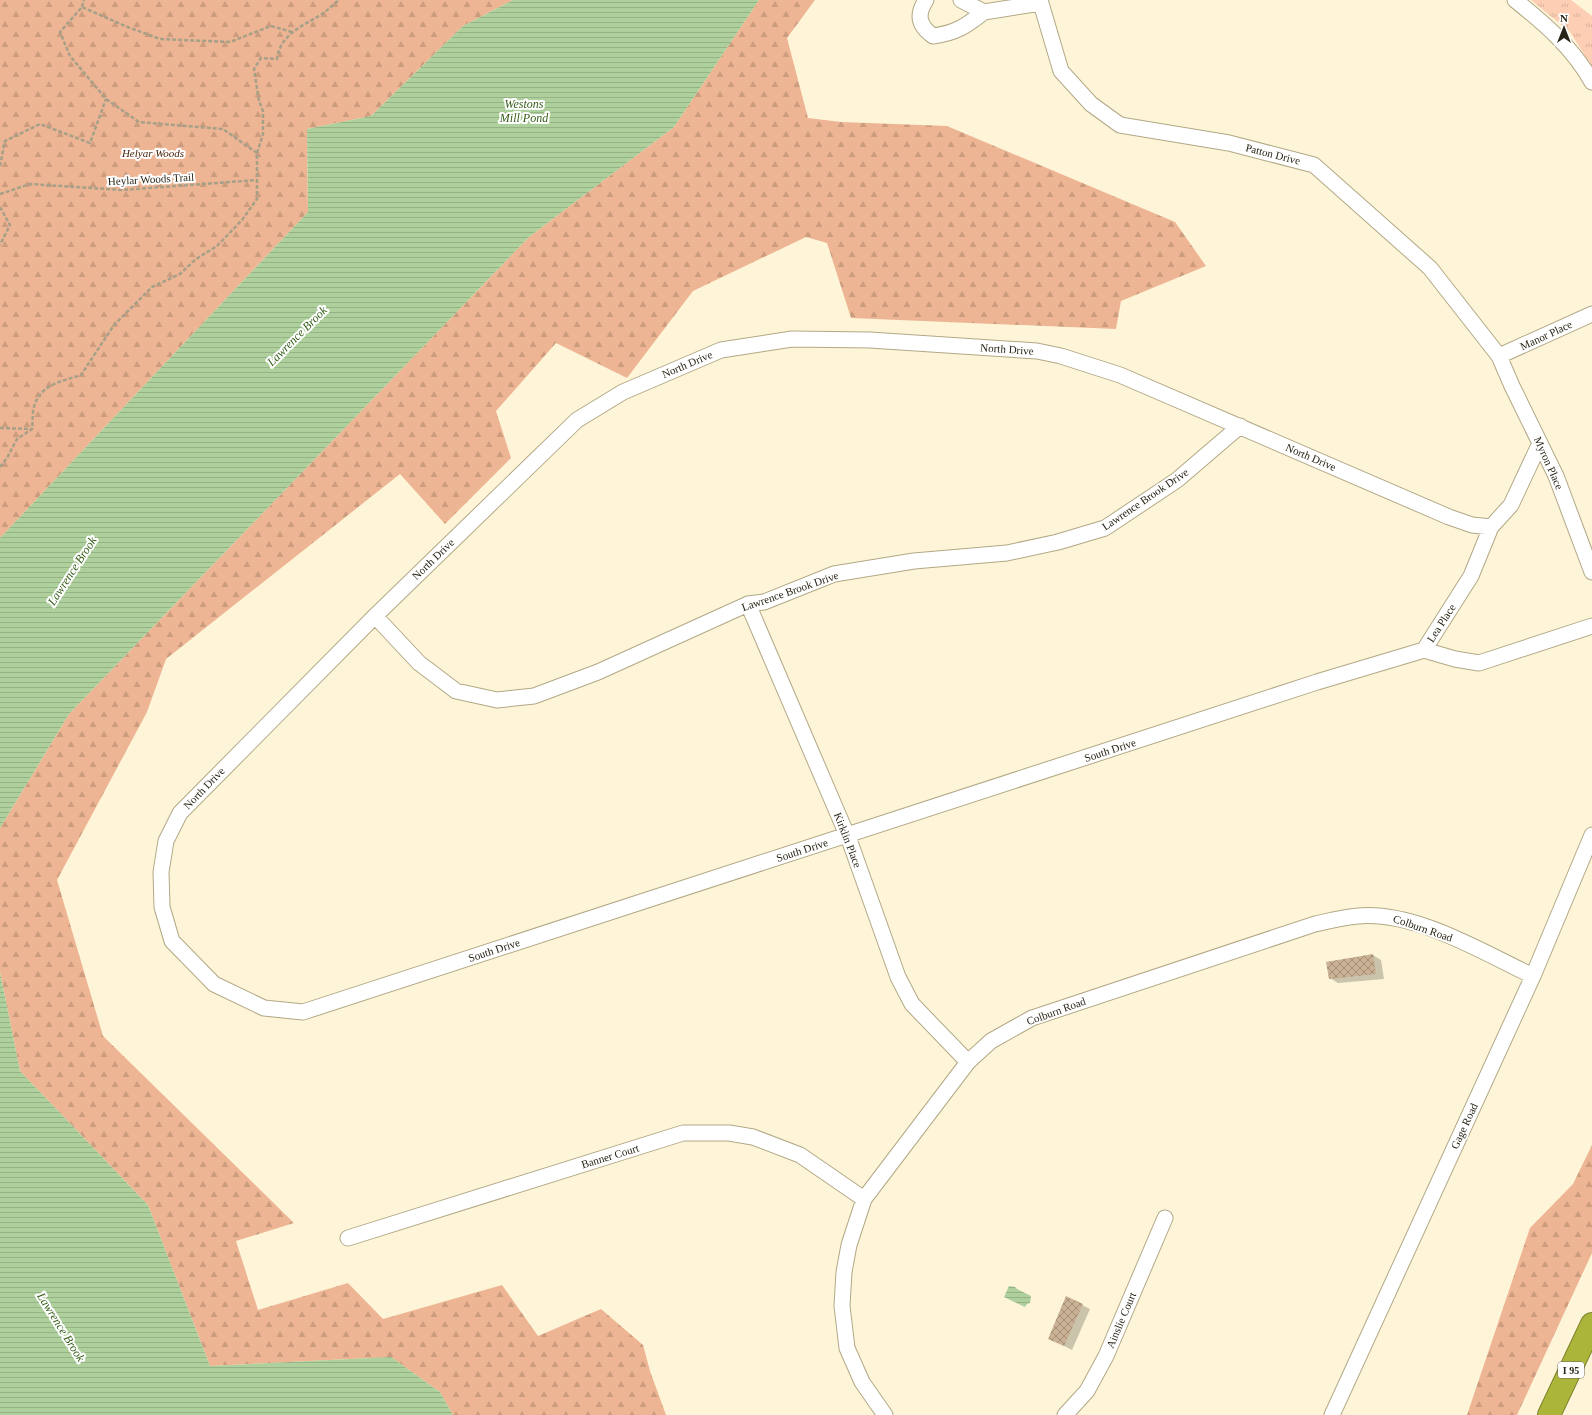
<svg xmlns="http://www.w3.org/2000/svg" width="1592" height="1415" font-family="'Times New Roman',serif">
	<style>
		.grass { fill: url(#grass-tufts) }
		.forest { fill: url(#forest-firs) }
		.water { fill: url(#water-rules) }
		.shadow { fill: #0003 }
		.building { fill: url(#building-cross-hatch) }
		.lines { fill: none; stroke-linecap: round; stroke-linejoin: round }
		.minor-casing { stroke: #b2a886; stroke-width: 17 }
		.motorway-casing { stroke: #7d822d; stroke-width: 24 }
		.path { stroke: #a7a089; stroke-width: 2.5; stroke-dasharray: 4 2; stroke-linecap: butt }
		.minor { stroke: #fff; stroke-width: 15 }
		.motorway { stroke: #abb53a; stroke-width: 22 }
		.labels { text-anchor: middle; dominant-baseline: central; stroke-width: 4; stroke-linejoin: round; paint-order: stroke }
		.shield { fill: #fff; stroke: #68665c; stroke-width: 1 }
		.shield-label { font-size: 10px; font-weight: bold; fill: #282416 }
		.park-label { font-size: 11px; font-style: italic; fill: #47220a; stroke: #fff }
		.street-label { font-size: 11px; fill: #282416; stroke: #fff }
		.water-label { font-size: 12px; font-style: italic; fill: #345d16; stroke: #fff }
	</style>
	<defs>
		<pattern id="grass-tufts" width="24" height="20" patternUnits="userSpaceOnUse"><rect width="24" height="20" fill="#fdceb4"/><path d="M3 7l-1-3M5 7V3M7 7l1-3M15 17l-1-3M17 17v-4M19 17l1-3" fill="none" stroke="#d9b19a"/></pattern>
		<pattern id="forest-firs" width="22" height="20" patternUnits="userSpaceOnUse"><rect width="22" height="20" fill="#eeb594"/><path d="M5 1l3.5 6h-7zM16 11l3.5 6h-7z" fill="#cc9c7f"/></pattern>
		<pattern id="water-rules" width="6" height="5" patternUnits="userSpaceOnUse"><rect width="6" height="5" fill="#aed09c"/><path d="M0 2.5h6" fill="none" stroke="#96b286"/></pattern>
		<pattern id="building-cross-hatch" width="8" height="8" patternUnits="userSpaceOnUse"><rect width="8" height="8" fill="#cab194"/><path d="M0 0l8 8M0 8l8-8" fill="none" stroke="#a49078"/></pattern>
	</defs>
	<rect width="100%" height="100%" fill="#fef5d8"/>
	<path class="grass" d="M 1531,0 L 1571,0 L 1592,16 L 1592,67 L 1570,32 Z"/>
	<path class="forest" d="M 0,0 L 513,0 L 463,26 L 371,116 L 307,129 L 308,212 L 0,538 Z
		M 759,0 L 815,0 L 787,38 L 808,118 L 841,122 L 947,126 L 1175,222 L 1206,266 L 1121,301 L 1116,329 L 851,318 L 827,243 L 806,237 L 693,291 L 627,378 L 556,343 L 496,411 L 511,458 L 445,524 L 400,474 L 166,659 L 147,712 L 57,880 L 103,1036 L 294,1223 L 236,1241 L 258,1310 L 348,1283 L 383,1319 L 502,1285 L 538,1336 L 601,1309 L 643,1345 L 650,1371 L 666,1415 L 453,1415 L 440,1392 L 391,1357 L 210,1366 L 148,1205 L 20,1071 L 0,972 L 0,828 L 69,714 L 529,237 L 674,127 Z
		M 1592,1145 L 1592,1253 L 1517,1415 L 1467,1415 L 1530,1228 L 1573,1184 Z"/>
	<path class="water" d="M 513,0 L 759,0 L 674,127 L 529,237 L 69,714 L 0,828 L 0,538 L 308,212 L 307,129 L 371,116 L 463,26 Z
		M 0,972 L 20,1071 L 148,1205 L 210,1366 L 391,1357 L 440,1392 L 453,1415 L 0,1415 Z
		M 1009,1286 L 1015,1287 L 1017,1289 L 1031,1296 L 1030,1303 L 1027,1304 L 1025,1307 L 1004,1297 Z"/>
	<path class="shadow" d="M 1373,955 L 1381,960 L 1384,979 L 1338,983 L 1330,978 Z
		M 1082,1305 L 1090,1309 L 1072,1350 L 1050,1339 Z"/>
	<path class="building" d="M 1373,954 L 1376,974 L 1329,979 L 1326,962 Z
		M 1066,1296 L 1083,1304 L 1064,1346 L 1048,1339 Z"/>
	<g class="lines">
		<g class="minor-casing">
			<path id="minor" d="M 926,0 C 916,15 919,26 933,36 C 956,33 966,26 984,12 L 961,0
				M 1040,0 L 1061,71 L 1091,104 L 1120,125 L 1229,143 L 1314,165 L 1430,268 L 1499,356 L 1512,386 L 1556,476 L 1592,572
				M 1515,0 C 1545,24 1573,48 1592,82
				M 984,12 L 1041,3
				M 1499,356 L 1592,314
				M 748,604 L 850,842 L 898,977 L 912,1004 L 968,1062
				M 375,616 L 419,663 L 456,691 L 497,700 L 534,696 L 598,672 L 748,604 L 764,602 L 834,574 L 914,561 L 1007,553 L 1058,542 L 1105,528 L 1177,480 L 1240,426
				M 1424,650 L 1317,682 L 303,1012 L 264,1008 L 214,984 L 172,941 L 162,907 L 161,872 L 166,841 L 180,813 L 375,616 L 577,420 L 623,392 L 721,350 L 792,339 L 870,340 L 1037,351 L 1061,356 L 1120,375 L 1449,517 L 1472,525 L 1491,527
				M 1424,650 L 1471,576 L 1491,527 L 1511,505 L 1540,443
				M 1424,650 L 1455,659 L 1479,663 L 1592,626
				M 348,1238 L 683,1133 L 729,1133 L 753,1137 L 800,1155 L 864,1199
				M 885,1415 L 862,1382 L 847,1348 L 842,1306 L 844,1272 L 849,1245 L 864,1199 L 968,1062 L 991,1041 L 1032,1018 L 1315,924 C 1329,921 1344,917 1358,916 C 1416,911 1482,952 1533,976
				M 1065,1415 L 1087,1391 L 1106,1356 L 1165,1218
				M 1332,1415 L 1533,976 L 1592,835"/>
		</g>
		<g class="motorway-casing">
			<path id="motorway" d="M 1549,1415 L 1592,1324"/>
		</g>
		<path class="path" d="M 82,7 L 84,0
			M 257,153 L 223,129 L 139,122 L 106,99 L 70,56 L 60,32 L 82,7 L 125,26 L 160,39 L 230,42 L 271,26 L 292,32
			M 0,166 L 5,141 L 40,124 L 90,143 L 106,99
			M 0,194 L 30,184 L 122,190 L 257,180
			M 0,207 L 10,225 L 0,245
			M 0,428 L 31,429
			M 0,467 L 7,458 L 17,439 L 32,429 C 33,422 32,413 34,407 C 40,384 63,381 81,375 L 114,325 L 152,287 L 180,274 L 196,259 L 217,246 L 242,220 L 257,199 L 257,153 L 263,134 L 263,111 L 259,101 L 254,69 L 261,58 L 277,59 C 280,34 303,26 322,14 C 328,10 333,5 339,0"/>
		<use href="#minor" class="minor"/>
		<use href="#motorway" class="motorway"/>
	</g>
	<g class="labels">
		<rect class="shield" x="1558" y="1362" width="26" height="16" rx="3"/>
		<g class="shield-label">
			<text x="1571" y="1370">I 95</text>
		</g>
		<g class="park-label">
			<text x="153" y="153">Helyar Woods</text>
		</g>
		<g class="street-label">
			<text transform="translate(1273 154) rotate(14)">Patton Drive</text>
			<text transform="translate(151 179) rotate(-3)">Heylar Woods Trail</text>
			<text transform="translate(1546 335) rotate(-25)">Manor Place</text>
			<text transform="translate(1007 349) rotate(4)">North Drive</text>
			<text transform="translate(687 364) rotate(-23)">North Drive</text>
			<text transform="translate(1311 457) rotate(23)">North Drive</text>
			<text transform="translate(1549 463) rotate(66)">Myron Place</text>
			<text transform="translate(1145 499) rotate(-34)">Lawrence Brook Drive</text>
			<text transform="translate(433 559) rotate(-44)">North Drive</text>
			<text transform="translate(790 591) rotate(-19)">Lawrence Brook Drive</text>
			<text transform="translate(1441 623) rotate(-57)">Lea Place</text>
			<text transform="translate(1110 750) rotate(-18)">South Drive</text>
			<text transform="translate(204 788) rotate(-46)">North Drive</text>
			<text transform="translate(848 840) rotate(69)">Kirklin Place</text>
			<text transform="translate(802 850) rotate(-18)">South Drive</text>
			<text transform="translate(1423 928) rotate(19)">Colburn Road</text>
			<text transform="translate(494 950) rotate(-18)">South Drive</text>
			<text transform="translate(1056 1011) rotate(-20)">Colburn Road</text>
			<text transform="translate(1464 1126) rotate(-65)">Gage Road</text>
			<text transform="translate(610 1156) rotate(-17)">Banner Court</text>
			<text transform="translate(1121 1320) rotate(-67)">Ainslie Court</text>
		</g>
		<g class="water-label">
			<text x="524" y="104">Westons<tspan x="524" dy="14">Mill Pond</tspan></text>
			<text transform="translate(297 336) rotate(-45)">Lawrence Brook</text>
			<text transform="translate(72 571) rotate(-57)">Lawrence Brook</text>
			<text transform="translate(61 1327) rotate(58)">Lawrence Brook</text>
		</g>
	</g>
	<g transform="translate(1564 28)" stroke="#ffffff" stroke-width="3" paint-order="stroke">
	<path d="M0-3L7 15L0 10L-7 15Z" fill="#282416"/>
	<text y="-6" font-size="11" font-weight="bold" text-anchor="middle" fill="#282416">N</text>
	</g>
</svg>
